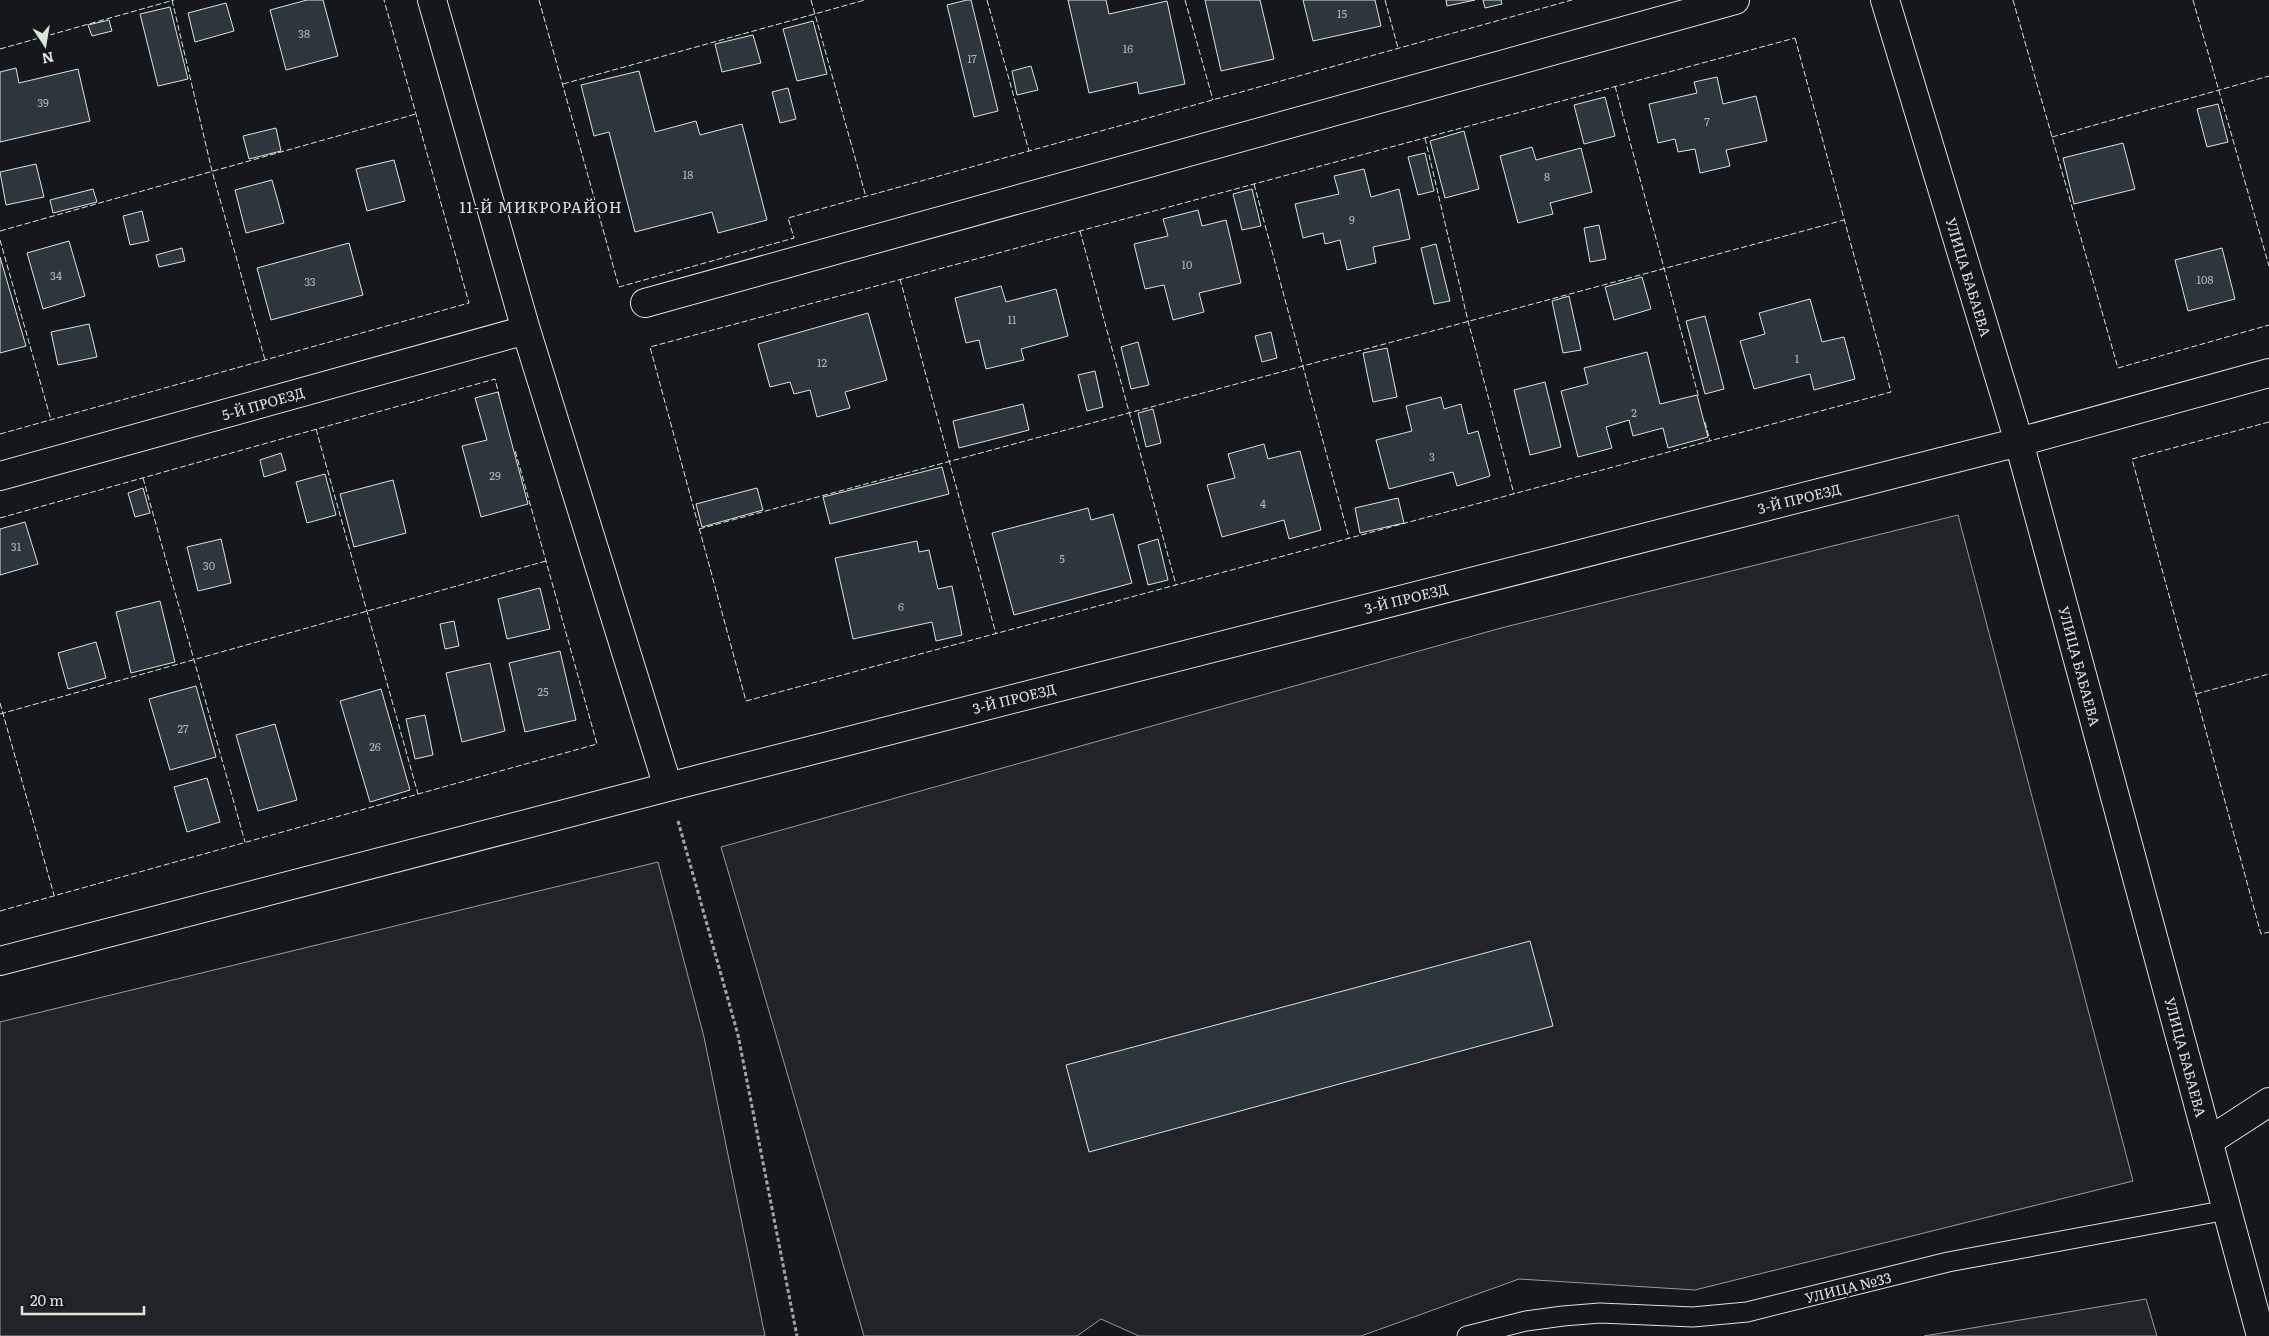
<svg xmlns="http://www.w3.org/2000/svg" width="2269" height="1336" font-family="Literata,serif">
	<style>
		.green { fill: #202428; stroke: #939e99 }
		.building { fill: #2c363c; stroke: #d8e6dc }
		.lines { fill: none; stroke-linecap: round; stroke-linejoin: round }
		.lane-casing { stroke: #d8e6dc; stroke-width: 21 }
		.street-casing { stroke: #d8e6dc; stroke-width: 30 }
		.path { stroke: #9da8a2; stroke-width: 3; stroke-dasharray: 4 2.5; stroke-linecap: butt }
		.lane { stroke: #14181c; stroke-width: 19 }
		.street { stroke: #14181c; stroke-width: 28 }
		.fence { stroke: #d8e6dc; stroke-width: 1; stroke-dasharray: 6 2.5; stroke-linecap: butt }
		.labels { text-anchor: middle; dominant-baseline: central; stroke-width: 4; stroke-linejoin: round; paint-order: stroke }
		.number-label { font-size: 11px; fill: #adbab4 }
		.street-label { font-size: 14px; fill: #d8e6dc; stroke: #14181c }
		.neighbourhood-label { font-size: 15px; letter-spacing: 1px; fill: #d8e6dc; stroke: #14181c }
	</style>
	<rect width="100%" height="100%" fill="#14181c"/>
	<path class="green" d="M 1958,515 L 2133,1181 L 1695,1290 L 1519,1279 L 1361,1336 L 1139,1336 L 1101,1319 L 1077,1336 L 864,1336 L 721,847 L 1501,628 Z
		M 658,862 L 704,1037 L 765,1336 L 0,1336 L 0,1022 Z
		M 2146,1299 L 2157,1336 L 1924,1336 Z"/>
	<path class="building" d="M 307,0 L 323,0 L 338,56 L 286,70 L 270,10 Z
		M 967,0 L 971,0 L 998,111 L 974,117 L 947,5 Z
		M 1068,0 L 1106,0 L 1109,14 L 1167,1 L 1185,84 L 1139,94 L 1137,82 L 1089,93 Z
		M 1205,0 L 1260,0 L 1274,59 L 1221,71 Z
		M 1303,0 L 1375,0 L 1381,26 L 1313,41 Z
		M 1446,0 L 1475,0 L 1447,6 Z
		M 1483,0 L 1501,0 L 1502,4 L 1485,8 Z
		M 226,3 L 234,31 L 195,42 L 188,13 Z
		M 170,7 L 188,79 L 158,86 L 140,14 Z
		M 109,20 L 112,31 L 92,36 L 88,25 Z
		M 813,21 L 827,74 L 797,81 L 783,29 Z
		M 753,35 L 761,63 L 722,72 L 715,44 Z
		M 1031,66 L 1038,90 L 1017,95 L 1012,71 Z
		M 16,68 L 19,83 L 78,69 L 90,121 L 0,142 L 0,72 Z
		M 639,71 L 655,132 L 696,121 L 700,135 L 742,124 L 767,220 L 718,233 L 712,212 L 635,232 L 609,132 L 594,136 L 581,85 Z
		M 1717,77 L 1723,104 L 1756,96 L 1767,141 L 1726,150 L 1730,166 L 1700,173 L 1695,149 L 1678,152 L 1675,139 L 1658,143 L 1649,104 L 1697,93 L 1694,82 Z
		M 788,88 L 796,119 L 780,123 L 772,92 Z
		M 1605,97 L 1615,136 L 1584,144 L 1574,105 Z
		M 2218,104 L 2228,142 L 2207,147 L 2197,109 Z
		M 276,128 L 281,151 L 249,159 L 243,136 Z
		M 1464,131 L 1479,189 L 1445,198 L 1430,141 Z
		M 2123,143 L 2135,189 L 2074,204 L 2063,158 Z
		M 1532,147 L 1536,160 L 1581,148 L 1592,192 L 1550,203 L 1553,214 L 1518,223 L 1500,156 Z
		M 1425,153 L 1434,191 L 1418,195 L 1408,157 Z
		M 394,160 L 405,201 L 367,211 L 356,169 Z
		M 36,164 L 44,197 L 6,205 L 0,172 Z
		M 1364,169 L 1371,197 L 1399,189 L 1410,239 L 1373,247 L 1376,263 L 1347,270 L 1340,240 L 1325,244 L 1323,233 L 1303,238 L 1295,204 L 1339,194 L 1334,176 Z
		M 272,180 L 284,223 L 246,233 L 235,190 Z
		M 93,189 L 97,202 L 53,213 L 50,200 Z
		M 1252,189 L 1261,226 L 1242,230 L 1233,194 Z
		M 1198,210 L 1202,226 L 1226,220 L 1241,283 L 1199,293 L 1204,312 L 1173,320 L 1164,285 L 1145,289 L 1134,244 L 1168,236 L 1163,219 Z
		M 142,211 L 149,241 L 130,245 L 123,216 Z
		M 1599,225 L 1606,259 L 1590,262 L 1584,228 Z
		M 69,241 L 85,296 L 43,309 L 27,253 Z
		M 349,243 L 363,295 L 271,320 L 257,268 Z
		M 1436,244 L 1450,301 L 1434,304 L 1421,248 Z
		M 182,248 L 185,261 L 159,267 L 156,255 Z
		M 2222,248 L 2235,299 L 2188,311 L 2175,260 Z
		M 0,257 L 26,346 L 0,353 Z
		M 1642,277 L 1651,309 L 1614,320 L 1605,287 Z
		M 1001,286 L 1006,302 L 1056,289 L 1068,336 L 1021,349 L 1024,360 L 986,369 L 979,340 L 966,343 L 955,298 Z
		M 1569,296 L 1581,350 L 1563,353 L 1552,301 Z
		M 1810,299 L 1822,342 L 1844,337 L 1855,379 L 1814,390 L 1810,374 L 1754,389 L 1740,341 L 1765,334 L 1759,313 Z
		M 868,313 L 887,380 L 845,392 L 850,408 L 817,417 L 810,390 L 794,394 L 790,382 L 770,387 L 758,344 Z
		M 1705,316 L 1724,389 L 1705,394 L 1686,321 Z
		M 89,324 L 97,357 L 58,365 L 51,332 Z
		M 1271,332 L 1277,358 L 1262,362 L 1255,336 Z
		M 1138,342 L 1149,385 L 1131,389 L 1121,347 Z
		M 1387,348 L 1397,397 L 1373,402 L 1363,353 Z
		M 1647,352 L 1660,404 L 1697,395 L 1708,437 L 1668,448 L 1663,428 L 1633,436 L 1629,420 L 1606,427 L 1612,448 L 1578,457 L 1561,391 L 1588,384 L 1584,368 Z
		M 1095,371 L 1103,407 L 1087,411 L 1078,375 Z
		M 1545,382 L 1561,447 L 1530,455 L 1514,390 Z
		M 498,392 L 528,504 L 481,517 L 462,446 L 487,440 L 475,398 Z
		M 1441,397 L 1444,409 L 1461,404 L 1468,434 L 1478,431 L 1490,476 L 1457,486 L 1453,472 L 1389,489 L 1376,440 L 1412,431 L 1406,406 Z
		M 1023,404 L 1029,430 L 959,448 L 953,421 Z
		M 1153,409 L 1161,443 L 1146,447 L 1138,413 Z
		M 1264,444 L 1268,459 L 1300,451 L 1321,530 L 1289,539 L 1284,520 L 1222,537 L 1207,485 L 1235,478 L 1228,454 Z
		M 281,453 L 286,470 L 264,477 L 260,460 Z
		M 942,467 L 949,494 L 830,524 L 823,497 Z
		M 325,474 L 336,515 L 307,523 L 296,482 Z
		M 393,480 L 406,533 L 354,547 L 340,494 Z
		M 143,488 L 150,513 L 135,517 L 128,493 Z
		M 757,488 L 763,510 L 702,527 L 696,504 Z
		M 1398,498 L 1404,523 L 1360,533 L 1355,508 Z
		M 1088,508 L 1091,520 L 1113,514 L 1132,583 L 1014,615 L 992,533 Z
		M 25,522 L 38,564 L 0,575 L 0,529 Z
		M 221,539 L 231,583 L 198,591 L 187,547 Z
		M 1158,539 L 1168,580 L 1148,585 L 1138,545 Z
		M 917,541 L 919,552 L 929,550 L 938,589 L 952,586 L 962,635 L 936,641 L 932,622 L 853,639 L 835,558 Z
		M 540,588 L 550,629 L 507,639 L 498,599 Z
		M 160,601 L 175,662 L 131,673 L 116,612 Z
		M 454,621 L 459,646 L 445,649 L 440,624 Z
		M 96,642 L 106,678 L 68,689 L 58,653 Z
		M 560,651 L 576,720 L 525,732 L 509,663 Z
		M 490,663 L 505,731 L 462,742 L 446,673 Z
		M 196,686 L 216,757 L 170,770 L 149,699 Z
		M 381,689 L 410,790 L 370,802 L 340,701 Z
		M 425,715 L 433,755 L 415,759 L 406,719 Z
		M 275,724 L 297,800 L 258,811 L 236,735 Z
		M 207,778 L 220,822 L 187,832 L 174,787 Z
		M 1530,941 L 1553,1026 L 1089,1152 L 1066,1065 Z"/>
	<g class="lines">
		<g class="lane-casing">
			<path id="lane" d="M 1467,1336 L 1526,1321 L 1563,1316 L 1600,1313 L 1693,1317 L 1747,1312 L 1948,1262 L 2227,1210"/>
		</g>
		<g class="street-casing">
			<path id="street" d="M 432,0 L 526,330 L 668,787
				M 1885,0 L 2019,442 L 2261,1336
				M 645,303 L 1735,0
				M 0,476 L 526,330
				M 0,961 L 668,787 L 2019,442 L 2269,373
				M 2209,1141 L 2269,1102"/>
		</g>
		<path class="path" d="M 678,821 L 738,1035 L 797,1336"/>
		<use href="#lane" class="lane"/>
		<use href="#street" class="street"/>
		<path class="fence" d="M 172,0 L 212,171 L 265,360
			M 539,0 L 619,287 L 794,238 L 788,218 L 1572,0
			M 811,0 L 866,197
			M 987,0 L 1029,151
			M 1185,0 L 1213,100
			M 1385,0 L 1398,48
			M 2013,0 L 2118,368 L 2269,325
			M 2193,0 L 2269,266
			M 1795,38 L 1891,392 L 746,701 L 650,347 Z
			M 0,49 L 174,0
			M 563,84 L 865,0
			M 1615,86 L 1699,398
			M 2052,137 L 2269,76
			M 1425,138 L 1468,321 L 1514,494
			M 1254,184 L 1349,538
			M 0,231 L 416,114
			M 1080,231 L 1176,585
			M 0,240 L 51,420
			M 900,279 L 996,634
			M 1705,422 L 1710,441
			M 2269,422 L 2132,459 L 2261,934 L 2269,932
			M 316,429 L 418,794
			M 0,434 L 469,303 L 384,0
			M 143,478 L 245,842
			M 0,518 L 495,379 L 499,395
			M 699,529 L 1844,220
			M 2196,694 L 2269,674
			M 0,703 L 54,895
			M 0,714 L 546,561
			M 0,911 L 597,744 L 515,450"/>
	</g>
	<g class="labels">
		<g class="number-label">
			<text x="1342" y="13">15</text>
			<text x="304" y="33">38</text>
			<text x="1128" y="48">16</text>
			<text x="972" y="58">17</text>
			<text x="43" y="102">39</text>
			<text x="1707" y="121">7</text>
			<text x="688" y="174">18</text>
			<text x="1547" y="176">8</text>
			<text x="1352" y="219">9</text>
			<text x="1187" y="264">10</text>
			<text x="56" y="275">34</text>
			<text x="2205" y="279">108</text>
			<text x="310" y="281">33</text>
			<text x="1012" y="319">11</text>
			<text x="1797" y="358">1</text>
			<text x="822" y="362">12</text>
			<text x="1634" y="412">2</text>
			<text x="1432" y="456">3</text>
			<text x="495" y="475">29</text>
			<text x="1263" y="503">4</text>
			<text x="16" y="546">31</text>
			<text x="1062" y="558">5</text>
			<text x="209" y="565">30</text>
			<text x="901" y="606">6</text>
			<text x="543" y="691">25</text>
			<text x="183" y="728">27</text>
			<text x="375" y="746">26</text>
		</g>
		<g class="street-label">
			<text transform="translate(1969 277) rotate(73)">УЛИЦА БАБАЕВА</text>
			<text transform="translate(263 403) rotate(-16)">5-Й ПРОЕЗД</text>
			<text transform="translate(1799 498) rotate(-14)">3-Й ПРОЕЗД</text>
			<text transform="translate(1406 598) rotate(-14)">3-Й ПРОЕЗД</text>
			<text transform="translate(2080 666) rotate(75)">УЛИЦА БАБАЕВА</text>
			<text transform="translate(1014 698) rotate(-14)">3-Й ПРОЕЗД</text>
			<text transform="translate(2186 1057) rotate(75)">УЛИЦА БАБАЕВА</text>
			<text transform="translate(1848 1287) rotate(-14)">УЛИЦА №33</text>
		</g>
		<g class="neighbourhood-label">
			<text x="541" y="206">11-Й МИКРОРАЙОН</text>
		</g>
	</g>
	<g transform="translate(45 45) rotate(168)" stroke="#14181c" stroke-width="4" paint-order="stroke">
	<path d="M0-4L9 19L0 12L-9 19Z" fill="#d8e6dc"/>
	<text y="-8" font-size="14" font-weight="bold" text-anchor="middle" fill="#d8e6dc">N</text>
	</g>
	<path d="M22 1306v8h122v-8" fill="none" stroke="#d8e6dc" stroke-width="2.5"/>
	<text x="30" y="1306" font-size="15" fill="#d8e6dc" stroke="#14181c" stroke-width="4" paint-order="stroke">20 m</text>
</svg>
